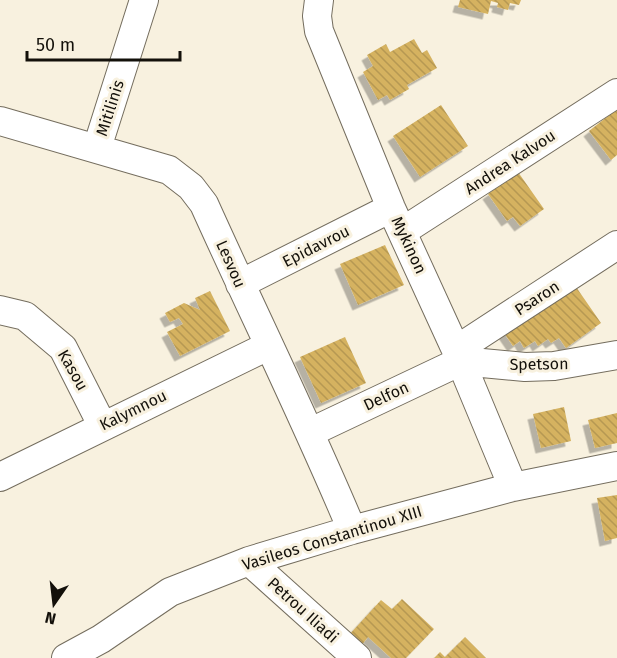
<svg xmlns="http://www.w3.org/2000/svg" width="617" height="658" font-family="'Fira Sans',sans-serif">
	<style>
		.building { fill: url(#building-back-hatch); filter: url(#shadow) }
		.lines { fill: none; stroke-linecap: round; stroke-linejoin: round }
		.minor-casing { stroke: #746d5e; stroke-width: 30 }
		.minor { stroke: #fff; stroke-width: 28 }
		.labels { text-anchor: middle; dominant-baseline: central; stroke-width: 6; stroke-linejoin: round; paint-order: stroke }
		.street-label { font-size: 16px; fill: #13100a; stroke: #f8f1df }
	</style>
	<defs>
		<pattern id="building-back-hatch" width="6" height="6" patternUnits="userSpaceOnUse" patternTransform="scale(1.5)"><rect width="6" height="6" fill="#d5b260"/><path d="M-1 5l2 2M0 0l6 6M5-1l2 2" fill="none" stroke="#b69852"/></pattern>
		<filter id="shadow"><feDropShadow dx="-5.5" dy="5.5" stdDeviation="0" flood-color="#0004"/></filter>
	</defs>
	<rect width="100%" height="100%" fill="#f8f1df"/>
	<path class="building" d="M 460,0 L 521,0 L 519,5 L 510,3 L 508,10 L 497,7 L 498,3 L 491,1 L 488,14 L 458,7 Z
		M 414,39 L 422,53 L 427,50 L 437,68 L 407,85 L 409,89 L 390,100 L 387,95 L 378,100 L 363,72 L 373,66 L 367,55 L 386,44 L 390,52 Z
		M 441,105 L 468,146 L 420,177 L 393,136 Z
		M 617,109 L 617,155 L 611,160 L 589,131 Z
		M 518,172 L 544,209 L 520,226 L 513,217 L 507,221 L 488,194 Z
		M 385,245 L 404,285 L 358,305 L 340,264 Z
		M 574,284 L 601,323 L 566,348 L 559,338 L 551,343 L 548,339 L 538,346 L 535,341 L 524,348 L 520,341 L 513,346 L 504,333 Z
		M 210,291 L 230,331 L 180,356 L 167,332 L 183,324 L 179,318 L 170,322 L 165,313 L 184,303 L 200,310 L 195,298 Z
		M 345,337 L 366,383 L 321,403 L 300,357 Z
		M 564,407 L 571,441 L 541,448 L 533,414 Z
		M 617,413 L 617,443 L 595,448 L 588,420 Z
		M 617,495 L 617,538 L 605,541 L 597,498 Z
		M 402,599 L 434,629 L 406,658 L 391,658 L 368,637 L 361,646 L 349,635 L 381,600 L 392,609 Z
		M 465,637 L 486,658 L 434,658 L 440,652 L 445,657 Z"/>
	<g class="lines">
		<g class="minor-casing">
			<path id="minor" d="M 319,0 L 317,16 L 319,31 L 391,208 L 456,350 L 513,487
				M 0,121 L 169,170 L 191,187 L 204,204 C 253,313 306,420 352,530
				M 97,148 L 144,0
				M 403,231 L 617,93
				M 240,284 L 391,208
				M 0,310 L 25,316 L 63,348 L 102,425
				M 456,350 L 617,245
				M 311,432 L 461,361 L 525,367 L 554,366 L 617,355
				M 0,477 L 268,346
				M 249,561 L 357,658
				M 66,658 L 101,639 L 170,592 L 249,561 L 352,530 L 513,487 L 617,466"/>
		</g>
		<use href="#minor" class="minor"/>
	</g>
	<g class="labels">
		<g class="street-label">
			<text transform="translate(110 108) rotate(-72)">Mitilinis</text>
			<text transform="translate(510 162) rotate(-33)">Andrea Kalvou</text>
			<text transform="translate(409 245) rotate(65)">Mykinon</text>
			<text transform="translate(316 246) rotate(-27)">Epidavrou</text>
			<text transform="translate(231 264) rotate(66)">Lesvou</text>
			<text transform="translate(537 298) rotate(-33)">Psaron</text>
			<text transform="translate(539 364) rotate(-1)">Spetson</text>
			<text transform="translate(73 370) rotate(60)">Kasou</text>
			<text transform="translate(386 396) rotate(-25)">Delfon</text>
			<text transform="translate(133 410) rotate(-26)">Kalymnou</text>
			<text transform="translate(332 538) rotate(-17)">Vasileos Constantinou XIII</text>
			<text transform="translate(303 610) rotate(42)">Petrou Iliadi</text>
		</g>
	</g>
	<g transform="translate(54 604) rotate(194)" stroke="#f8f1df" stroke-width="4.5" paint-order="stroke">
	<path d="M0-4.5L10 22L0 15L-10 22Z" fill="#13100a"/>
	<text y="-9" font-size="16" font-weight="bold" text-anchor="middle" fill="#13100a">N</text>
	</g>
	<path d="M27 51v9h153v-9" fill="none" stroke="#13100a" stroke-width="3"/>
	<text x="36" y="51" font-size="18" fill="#13100a" stroke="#f8f1df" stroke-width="4.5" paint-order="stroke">50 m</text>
</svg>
